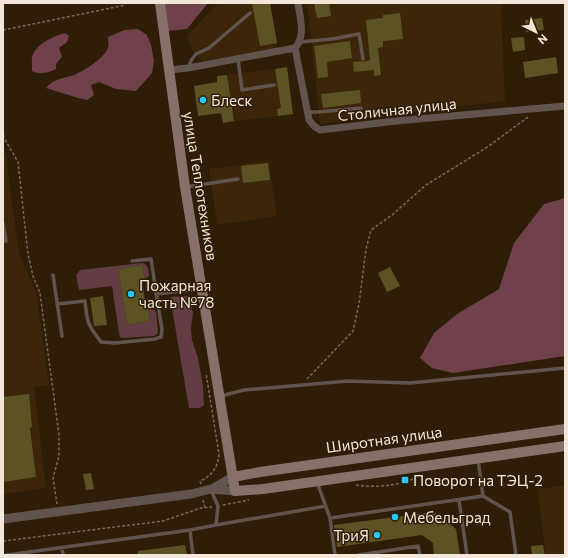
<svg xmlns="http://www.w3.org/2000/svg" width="568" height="558" font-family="Commissioner,sans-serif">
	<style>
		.built { fill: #3c2508 }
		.green { fill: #633c44 }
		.forest { fill: #70404b }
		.building { fill: #5b5323 }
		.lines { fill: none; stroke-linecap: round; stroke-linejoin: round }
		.path { stroke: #776856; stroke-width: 1.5; stroke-dasharray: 3 2; stroke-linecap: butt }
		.service { stroke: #61544f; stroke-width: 3.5 }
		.minor { stroke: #61544f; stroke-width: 7 }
		.tertiary { stroke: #61544f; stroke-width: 9 }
		.secondary { stroke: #867069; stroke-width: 10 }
		.poi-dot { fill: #28c8ff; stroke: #2e1d07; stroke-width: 1.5 }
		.labels { text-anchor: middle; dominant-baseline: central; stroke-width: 3; stroke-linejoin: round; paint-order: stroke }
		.poi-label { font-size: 15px; fill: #f3e7da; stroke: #2e1d07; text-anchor: start }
		.street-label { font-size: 15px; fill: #f3e7da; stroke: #2e1d07 }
	</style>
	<rect width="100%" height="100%" fill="#2e1d07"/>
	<path class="built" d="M 218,3 L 270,3 L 277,43 L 277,49 L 203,61 L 192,50 L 187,36 Z
		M 307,3 L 501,3 L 505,101 L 320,124 Z
		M 287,67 L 293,114 L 223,123 L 217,76 Z
		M 3,155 L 6,155 L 19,254 L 36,291 L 49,385 L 34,387 L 46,488 L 3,494 Z
		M 269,161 L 277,216 L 217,225 L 209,169 Z
		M 565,485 L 565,555 L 546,555 L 537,489 Z"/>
	<path class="green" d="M 142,263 C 149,265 148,269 149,275 L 146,279 L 145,279 L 142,265 L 118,269 L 127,325 L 150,321 L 148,306 L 154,309 L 156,312 L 158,331 L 157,334 L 154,336 L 123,338 L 120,337 L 119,333 L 112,286 L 79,290 L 76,275 L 80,270 Z
		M 188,296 L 193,313 L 191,328 L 192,340 L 198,358 L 203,386 L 204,405 L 200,408 L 189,408 L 170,297 Z"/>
	<path class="forest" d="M 165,3 L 208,3 L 187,29 L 167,31 Z
		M 138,29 L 147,35 L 151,45 L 154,61 L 152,73 L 136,91 L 116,89 L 99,82 L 91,85 L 94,95 L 87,100 L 78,98 L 46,88 C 55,78 62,79 74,75 C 84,71 106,57 108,47 C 109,44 108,40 108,37 L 124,30 Z
		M 65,33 L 69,36 L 67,42 L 59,48 L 62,57 L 56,64 L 56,69 C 47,73 41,75 32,71 C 32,66 31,59 33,54 C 38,43 54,36 65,33 Z
		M 565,198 L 565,356 L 453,373 L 432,368 L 420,358 L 434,333 L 457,314 L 499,289 L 514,243 L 544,204 Z"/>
	<path class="building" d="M 252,3 L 270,3 L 277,43 L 260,46 Z
		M 314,3 L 329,3 L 331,16 L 317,18 Z
		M 400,13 L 403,39 L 383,41 L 383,47 L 378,48 L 381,75 L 374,76 L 374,70 L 354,72 L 353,62 L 361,61 L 363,62 L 370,60 L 366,20 L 383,18 L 383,15 Z
		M 542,18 L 544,30 L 526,32 L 525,20 Z
		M 524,37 L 525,50 L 513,52 L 511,38 Z
		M 350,41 L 352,58 L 327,62 L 328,77 L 318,78 L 314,46 Z
		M 556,57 L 558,73 L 525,78 L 523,62 Z
		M 287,67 L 293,114 L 278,116 L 277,109 L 281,108 L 275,69 Z
		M 227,75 L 234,121 L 223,123 L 221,113 L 198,116 L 194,86 L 217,82 L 217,76 Z
		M 360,90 L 361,103 L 323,108 L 321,94 Z
		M 268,163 L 270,180 L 243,183 L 241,166 Z
		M 142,265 L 145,279 L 142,280 L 146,307 L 148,306 L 150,321 L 127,325 L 118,269 Z
		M 390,267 L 400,286 L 387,292 L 378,273 Z
		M 103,296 L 107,325 L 94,326 L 90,298 Z
		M 29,394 L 32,427 L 30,428 L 36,477 L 3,482 L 3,397 Z
		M 91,473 L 94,489 L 86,490 L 83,474 Z
		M 434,512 L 456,529 L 460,555 L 434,555 L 433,543 L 422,535 L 337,547 L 334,525 Z
		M 185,545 L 187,555 L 138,555 L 138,551 Z
		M 543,545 L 545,555 L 532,555 L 531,546 Z"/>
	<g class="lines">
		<path class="path" d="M 3,30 L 126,5
			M 3,130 L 4,138 L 18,162 L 28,254 L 33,276 L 40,293 L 59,435 L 59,456 L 53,478 L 57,504
			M 307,379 L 353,331 L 359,304 L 366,249 L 371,230 L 392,215 L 426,185 L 489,146 L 528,117
			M 201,484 L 200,481 C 212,476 218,467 219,454 L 206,373
			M 356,485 C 378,488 399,486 420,476
			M 203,500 L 205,508
			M 223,505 L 249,500
			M 3,541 L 163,521 L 201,508 L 212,507"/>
		<path class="service" d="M 300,42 L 332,39 L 359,34 L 363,59
			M 238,59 L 242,90 L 274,85
			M 188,68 L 192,59 L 196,54 L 209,48 L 250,13
			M 308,112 L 318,112 L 361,108
			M 186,187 L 238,179
			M 3,223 L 6,241 L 3,241
			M 53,275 L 62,336
			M 156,294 L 201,289
			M 57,304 L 85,301 C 87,323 88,325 101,342 L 115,343 L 155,339 L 161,337 L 162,330 L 151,259 L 132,261
			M 221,396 L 244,390 L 348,381 L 410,383 L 565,368
			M 317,482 L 330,518 L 483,496 L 478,459
			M 483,496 L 510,512 L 516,555
			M 459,500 L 467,555
			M 330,518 L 335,555
			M 216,525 L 326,506
			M 62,548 L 63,555
			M 7,555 L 190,530
			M 193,555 L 190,530 L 216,525 L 218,506 L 211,490
			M 359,555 L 418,546 L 420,555"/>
		<path class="minor" d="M 295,48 L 309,120 L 314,126 L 320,130 L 396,121 L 565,106
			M 169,70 L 188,68 L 295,48 C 306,36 300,18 298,3"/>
		<path class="tertiary" d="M 212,489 L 233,477
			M 3,519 L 191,494 L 211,489 L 235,491"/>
		<path class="secondary" d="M 160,3 L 185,187 L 235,491 L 263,489 L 565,446
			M 233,477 L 260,472 L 565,429"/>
	</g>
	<g class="poi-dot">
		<circle cx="203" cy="100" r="4"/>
		<circle cx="131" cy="294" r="4"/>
		<rect x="401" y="476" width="8" height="8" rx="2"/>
		<circle cx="395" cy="517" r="4"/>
		<circle cx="377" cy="535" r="4"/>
	</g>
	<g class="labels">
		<g class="poi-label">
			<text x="211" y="100">Блеск</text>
			<text x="139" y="285">Пожарная<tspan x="139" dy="17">часть №78</tspan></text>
			<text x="413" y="480">Поворот на ТЭЦ-2</text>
			<text x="403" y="517">Мебельград</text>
			<text x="369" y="535" text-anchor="end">ТриЯ</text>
		</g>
		<g class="street-label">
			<text transform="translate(397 109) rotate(-6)">Столичная улица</text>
			<text transform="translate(201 186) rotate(81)">улица Теплотехников</text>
			<text transform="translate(384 439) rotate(-8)">Широтная улица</text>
		</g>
	</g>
	<rect width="568" height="558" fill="none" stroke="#f3e7da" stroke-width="8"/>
	<g transform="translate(536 32) rotate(137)" stroke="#2e1d07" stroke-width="3" paint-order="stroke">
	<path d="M0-3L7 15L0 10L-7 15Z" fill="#f3e7da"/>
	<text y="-6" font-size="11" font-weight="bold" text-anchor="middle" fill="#f3e7da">N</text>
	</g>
</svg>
